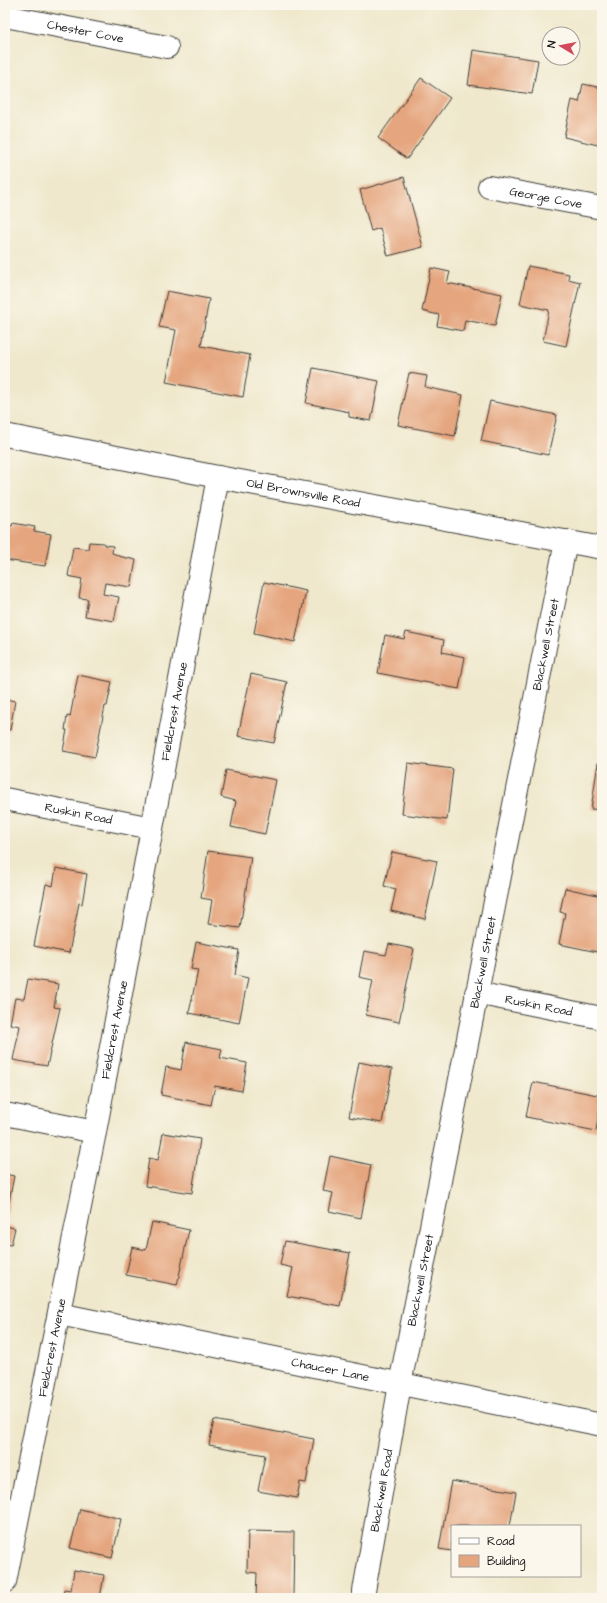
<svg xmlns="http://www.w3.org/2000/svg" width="607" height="1603" font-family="'Architects Daughter',sans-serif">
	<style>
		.building { fill: #e5a57e }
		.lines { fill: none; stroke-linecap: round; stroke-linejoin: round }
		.minor-casing { stroke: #3c3b36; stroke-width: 24 }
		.secondary-casing { stroke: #3c3b36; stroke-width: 24 }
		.minor { stroke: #fff; stroke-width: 22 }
		.secondary { stroke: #fff; stroke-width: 22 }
		.labels { text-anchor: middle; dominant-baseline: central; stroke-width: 4; stroke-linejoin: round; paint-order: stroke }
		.street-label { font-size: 12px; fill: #1c1c1c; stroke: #fbf7ec }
	</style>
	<rect width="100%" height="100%" fill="#fbf7ec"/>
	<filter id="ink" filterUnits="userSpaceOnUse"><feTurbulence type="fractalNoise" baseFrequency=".025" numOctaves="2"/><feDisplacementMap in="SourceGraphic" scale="8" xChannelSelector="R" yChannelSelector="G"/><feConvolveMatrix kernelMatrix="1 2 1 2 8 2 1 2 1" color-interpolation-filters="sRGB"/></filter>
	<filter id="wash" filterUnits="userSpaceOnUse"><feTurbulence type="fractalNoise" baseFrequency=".012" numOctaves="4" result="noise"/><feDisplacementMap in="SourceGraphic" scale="16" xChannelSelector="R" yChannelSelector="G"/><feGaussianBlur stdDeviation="0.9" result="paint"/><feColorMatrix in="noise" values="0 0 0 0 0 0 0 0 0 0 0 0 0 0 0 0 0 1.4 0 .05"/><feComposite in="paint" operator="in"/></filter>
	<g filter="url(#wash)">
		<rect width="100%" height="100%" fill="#efe8cc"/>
		<g id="blocks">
			<path class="building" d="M 473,50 L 538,60 L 532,94 L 468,85 Z
				M 421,78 L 450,98 L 407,159 L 378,138 Z
				M 583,84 L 602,88 L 602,146 L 564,137 L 572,100 L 579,102 Z
				M 404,177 L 423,247 L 388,256 L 380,228 L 371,231 L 360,190 Z
				M 528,266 L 569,274 L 568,279 L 580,282 L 566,346 L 543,341 L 549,310 L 520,304 Z
				M 431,268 L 450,272 L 447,283 L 502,294 L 495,326 L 465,320 L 463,331 L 437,326 L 439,315 L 422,311 Z
				M 167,291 L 209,299 L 201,346 L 250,355 L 243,397 L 166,382 L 176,330 L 159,327 Z
				M 313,368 L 379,381 L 371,421 L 349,417 L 349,412 L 306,403 Z
				M 409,373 L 427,376 L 425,387 L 463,395 L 455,436 L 398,425 Z
				M 490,401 L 557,415 L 548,455 L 481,441 Z
				M 13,523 L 35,527 L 34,531 L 51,534 L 45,566 L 5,560 L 5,525 L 12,526 Z
				M 89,542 L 104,543 L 104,545 L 113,546 L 112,553 L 118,555 L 118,556 L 136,560 L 131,587 L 105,583 L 103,594 L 119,597 L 114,621 L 85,616 L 88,599 L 79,598 L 82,579 L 68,576 L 73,547 L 88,549 Z
				M 264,582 L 306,591 L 295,642 L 254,633 Z
				M 406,632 L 444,640 L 442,652 L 465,657 L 459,689 L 378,673 L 385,635 L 404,639 Z
				M 251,674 L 287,682 L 274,743 L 238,736 Z
				M 78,675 L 112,682 L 107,706 L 105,706 L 95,757 L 63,751 L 67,730 L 65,730 L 67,716 L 70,717 Z
				M 5,699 L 15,701 L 10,730 L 5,729 Z
				M 408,763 L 453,769 L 447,820 L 402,814 Z
				M 598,763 L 602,763 L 602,810 L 591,809 Z
				M 226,770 L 276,780 L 265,834 L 231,827 L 236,801 L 221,797 Z
				M 208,851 L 251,857 L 240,928 L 208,924 L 212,900 L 201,898 Z
				M 392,852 L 437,861 L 425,919 L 391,911 L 396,889 L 384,886 Z
				M 56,868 L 87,874 L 82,904 L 79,903 L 69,953 L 34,946 L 46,884 L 53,886 Z
				M 565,888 L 602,896 L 602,953 L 559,944 L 565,913 L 560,912 Z
				M 196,942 L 239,950 L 235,975 L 248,978 L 239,1023 L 189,1013 L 198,970 L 191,969 Z
				M 389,944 L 414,949 L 399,1022 L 366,1015 L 373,980 L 359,977 L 364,951 L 386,955 Z
				M 28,979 L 58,984 L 54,1007 L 60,1008 L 47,1066 L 13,1060 L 20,1026 L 10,1024 L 15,998 L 24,999 Z
				M 186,1042 L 222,1049 L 220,1058 L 247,1063 L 242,1091 L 215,1086 L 211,1105 L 161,1095 L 166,1067 L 181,1070 Z
				M 359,1062 L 392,1069 L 382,1123 L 349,1117 Z
				M 533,1082 L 602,1096 L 596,1131 L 526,1117 Z
				M 163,1133 L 200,1139 L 192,1193 L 145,1186 L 149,1158 L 158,1160 Z
				M 330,1156 L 371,1165 L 361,1218 L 329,1211 L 333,1193 L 323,1191 Z
				M 5,1174 L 14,1176 L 6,1217 L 5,1217 Z
				M 152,1222 L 189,1230 L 177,1285 L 126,1275 L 132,1247 L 146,1250 Z
				M 5,1226 L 15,1228 L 11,1245 L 5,1244 Z
				M 285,1241 L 350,1253 L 340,1306 L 287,1296 L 293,1268 L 280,1265 Z
				M 214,1420 L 314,1439 L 306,1483 L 300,1482 L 297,1498 L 258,1491 L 265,1455 L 209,1445 Z
				M 451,1481 L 516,1492 L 510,1526 L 452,1526 L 452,1551 L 439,1549 Z
				M 80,1509 L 121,1519 L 112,1558 L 70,1548 Z
				M 248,1531 L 294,1532 L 293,1597 L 256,1597 L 257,1573 L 247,1572 Z
				M 74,1570 L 104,1575 L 100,1598 L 63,1598 L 64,1589 L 71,1590 Z"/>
		</g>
	</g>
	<g filter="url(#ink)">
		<use href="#blocks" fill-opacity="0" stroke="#3c3b36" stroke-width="1"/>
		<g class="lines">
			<g class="minor-casing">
				<g id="minor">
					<path id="s1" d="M 5,16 L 167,47"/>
					<path id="s2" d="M 489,187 L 602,208"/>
					<path id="s3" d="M 5,799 L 152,828"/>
					<path id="s4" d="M 476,993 L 602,1018"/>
					<path d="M 5,1114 L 95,1132"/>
					<path id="s5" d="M 59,1314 L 602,1425"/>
					<path id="s6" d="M 5,1582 L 95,1132 L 218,477"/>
					<path id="s7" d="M 364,1598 L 364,1591 L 400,1384 L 566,541"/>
				</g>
			</g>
			<g class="secondary-casing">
				<g id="secondary">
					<path id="s8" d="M 5,435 L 218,477 L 602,548"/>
				</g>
			</g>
			<use href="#minor" class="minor"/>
			<use href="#secondary" class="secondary"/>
		</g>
	</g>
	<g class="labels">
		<g class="street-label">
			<text stroke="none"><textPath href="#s1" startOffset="82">Chester Cove</textPath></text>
			<text stroke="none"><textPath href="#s2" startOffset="58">George Cove</textPath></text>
			<text stroke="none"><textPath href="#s8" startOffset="304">Old Brownsville Road</textPath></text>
			<text stroke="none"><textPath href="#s7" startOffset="971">Blackwell Street</textPath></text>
			<text stroke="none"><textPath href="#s6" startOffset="887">Fieldcrest Avenue</textPath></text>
			<text stroke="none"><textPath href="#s3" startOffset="75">Ruskin Road</textPath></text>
			<text stroke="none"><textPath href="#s7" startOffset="647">Blackwell Street</textPath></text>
			<text stroke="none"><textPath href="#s4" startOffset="64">Ruskin Road</textPath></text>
			<text stroke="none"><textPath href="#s6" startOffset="563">Fieldcrest Avenue</textPath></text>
			<text stroke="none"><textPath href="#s7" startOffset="323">Blackwell Street</textPath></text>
			<text stroke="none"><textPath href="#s6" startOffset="239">Fieldcrest Avenue</textPath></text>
			<text stroke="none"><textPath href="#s5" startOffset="277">Chaucer Lane</textPath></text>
			<text stroke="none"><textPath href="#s7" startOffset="109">Blackwell Road</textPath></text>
		</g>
	</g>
	<rect width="607" height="1603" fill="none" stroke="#fbf7ec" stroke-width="20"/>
	<rect x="451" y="1525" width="130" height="52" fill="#fbf7ec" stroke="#a29f99"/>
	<rect x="459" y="1538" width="20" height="6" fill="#ffffff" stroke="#a29f99"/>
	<text x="487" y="1545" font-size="12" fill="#1c1c1c">Road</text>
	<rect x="459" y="1555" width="20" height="12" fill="#e5a57e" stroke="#a29f99"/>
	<text x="487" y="1565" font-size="12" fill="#1c1c1c">Building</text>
	<g transform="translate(561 46) rotate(280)"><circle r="19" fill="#fbf7ec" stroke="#a29f99"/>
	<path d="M0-3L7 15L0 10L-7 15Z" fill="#d1495b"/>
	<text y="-6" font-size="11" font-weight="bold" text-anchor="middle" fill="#1c1c1c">N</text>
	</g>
</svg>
